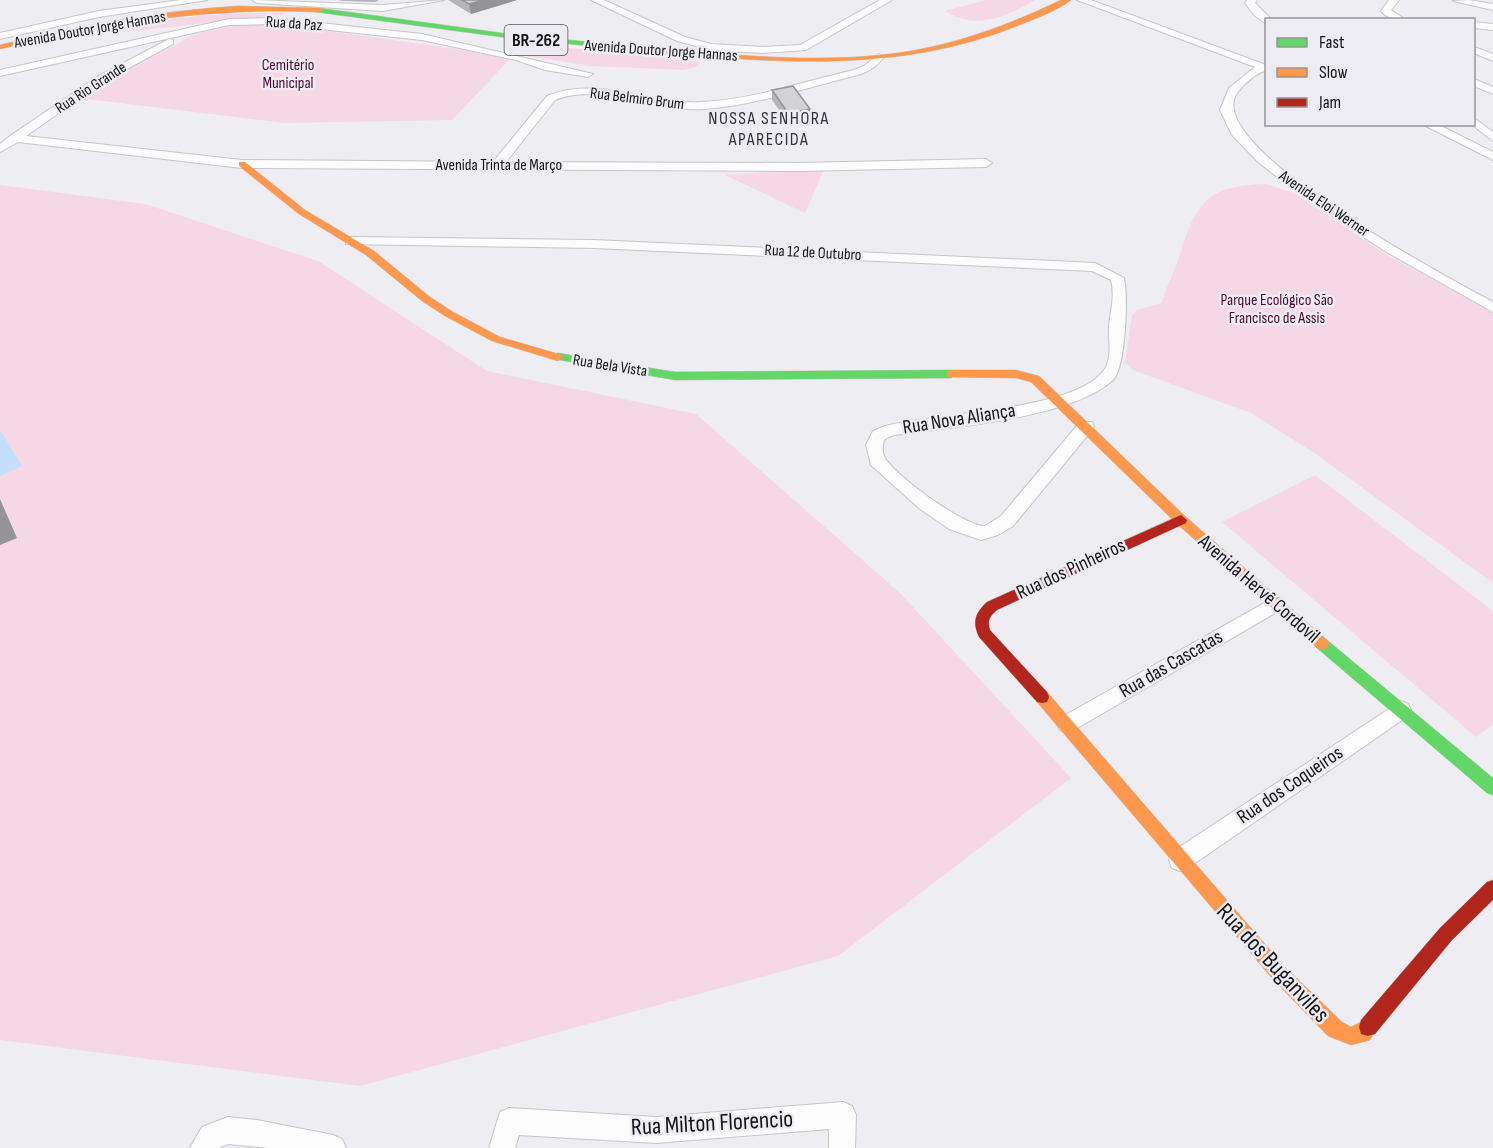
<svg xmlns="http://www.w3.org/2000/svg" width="1493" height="1148" font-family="'Sofia Sans Condensed',sans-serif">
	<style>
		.green { fill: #f6d7e5 }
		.water { fill: #c3dff9 }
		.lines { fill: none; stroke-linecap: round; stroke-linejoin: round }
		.street-casing { stroke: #c6c5c8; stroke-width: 2 }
		.fast-casing { stroke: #c6c5c8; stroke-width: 1 }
		.slow-casing { stroke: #c6c5c8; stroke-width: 1 }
		.jam-casing { stroke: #c6c5c8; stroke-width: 1 }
		.street { fill: #fcfcfd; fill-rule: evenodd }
		.fast { fill: #63d668; fill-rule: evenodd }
		.slow { fill: #ff974d; fill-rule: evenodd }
		.jam { fill: #b3261e; fill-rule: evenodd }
		.wall { fill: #b5b5b8 }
		.shaded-wall { fill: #949496 }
		.building { fill: #d3d3d6; stroke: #949496; stroke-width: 1.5 }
		.labels { text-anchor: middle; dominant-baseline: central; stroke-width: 5; stroke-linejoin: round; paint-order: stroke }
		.far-street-label { font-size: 16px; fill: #151416; stroke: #edecf2 }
		.far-park-label { font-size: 16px; fill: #4f0730; stroke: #edecf2 }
		.shield { fill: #edecf2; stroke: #565558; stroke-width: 1.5 }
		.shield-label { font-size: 18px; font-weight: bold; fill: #151416 }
		.far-neighbourhood-label { font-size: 18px; letter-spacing: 1.5px; fill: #333136; stroke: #edecf2 }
		.street-label { font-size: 20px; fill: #151416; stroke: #edecf2 }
		.near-street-label { font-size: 24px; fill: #151416; stroke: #edecf2 }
	</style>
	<rect width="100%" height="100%" fill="#eeedf1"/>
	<path class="green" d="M 986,0 L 1035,0 C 1007,16 976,31 945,11 Z
		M 285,12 L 282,15 C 227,19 173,28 118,32 L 116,28 L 203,15 Z
		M 276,24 L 465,50 L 510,59 L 452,120 L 284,123 L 87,99 L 113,79 L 193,35 L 234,25 Z
		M 525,43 L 699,62 L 698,66 L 684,70 L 591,66 L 503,52 L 504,49 Z
		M 825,167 L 805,213 L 725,175 Z
		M 1265,184 L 1294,193 L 1387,255 L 1493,312 L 1493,583 L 1316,454 L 1251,413 L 1133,370 L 1125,362 L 1132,315 L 1137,310 L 1162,303 C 1166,287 1173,275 1178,260 C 1196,205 1203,186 1265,184 Z
		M 0,185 L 145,204 L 318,261 L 487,371 L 696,414 L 900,593 L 1071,778 L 838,956 L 360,1086 L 0,1040 Z
		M 1315,475 L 1493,611 L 1493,725 L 1476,737 L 1222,522 Z"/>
	<path class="water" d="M 0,430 L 22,466 L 0,476 Z"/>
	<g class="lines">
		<g class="street-casing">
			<path id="street" d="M 181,0 L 207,0 L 99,17 L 0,39 L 0,33 L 99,11 Z
				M 252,0 L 383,5 L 444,0 L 383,11 L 257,3 Z
				M 591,0 L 604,0 L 685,37 L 711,44 L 763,47 L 800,45 L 880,0 L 892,0 L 806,50 L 763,53 L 711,50 L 677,41 Z
				M 1077,0 L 1091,0 L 1266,65 L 1266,71 C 1257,72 1244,84 1238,92 C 1196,144 1454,281 1493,302 L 1493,312 L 1383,250 L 1295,191 L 1258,162 L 1232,135 L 1220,110 L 1229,88 L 1255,67 Z
				M 1247,0 L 1257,0 L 1255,3 L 1272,20 L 1264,22 L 1254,15 L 1245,3 Z
				M 1389,0 L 1399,0 L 1391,10 L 1406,20 C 1395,20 1388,19 1381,11 Z
				M 1469,0 L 1493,4 L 1493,10 L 1453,1 Z
				M 273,18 L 422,34 L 593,74 L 588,77 L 545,70 L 516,60 L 422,40 L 273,24 L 229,25 L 0,76 L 0,70 L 229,19 Z
				M 1474,22 L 1493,24 L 1493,30 L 1474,28 Z
				M 169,39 L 173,40 L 173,44 L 105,81 L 26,136 L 242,160 L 493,162 L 547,96 C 596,75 650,105 701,102 C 753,100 804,81 854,70 L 864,66 L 879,54 L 884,57 C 877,66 871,70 861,74 C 809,87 757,105 704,109 C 657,112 598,82 555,100 L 506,162 L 799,163 L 986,159 L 992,163 L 986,167 L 799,171 L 242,168 L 18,142 L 0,152 L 0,144 L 10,136 L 97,77 Z
				M 1474,47 L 1493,54 L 1493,61 L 1474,53 Z
				M 1474,79 L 1493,87 L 1493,94 L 1474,86 Z
				M 1474,118 L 1493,132 L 1493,141 L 1471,124 Z
				M 1422,124 L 1437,124 L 1493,152 L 1493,160 Z
				M 351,237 L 594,240 L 1095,263 L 1124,278 C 1128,296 1126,367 1113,380 C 1072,418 949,428 894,435 L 885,439 C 882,445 882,450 884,456 C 891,473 965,527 985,526 L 1001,516 L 1080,422 L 1092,422 L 1094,426 L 1092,430 L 1013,526 L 998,535 L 981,540 L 949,529 L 920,509 L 871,465 L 866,445 L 873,431 L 885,426 C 933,413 1076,411 1104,370 C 1113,358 1108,339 1109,325 C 1111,309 1115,296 1111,280 L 1092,271 L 594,248 L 346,244 L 346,238 Z
				M 1275,597 L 1282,599 L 1284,604 L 1282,609 L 1074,730 L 1067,733 L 1060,730 L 1057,724 L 1060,718 Z
				M 1401,701 L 1408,704 L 1411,710 L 1408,716 L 1188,868 L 1180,871 L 1172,868 L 1169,860 L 1172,852 Z
				M 843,1102 L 852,1106 L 856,1115 L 855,1148 L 829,1148 L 829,1129 L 656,1143 L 519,1135 L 515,1148 L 489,1148 L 500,1112 L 509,1108 L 656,1117 Z
				M 228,1117 L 257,1120 L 333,1135 L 342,1139 L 346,1148 L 268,1148 L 228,1144 L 218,1148 L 190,1148 L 202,1127 Z"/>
		</g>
		<g class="fast-casing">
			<path id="fast" d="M 319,8 L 509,34 L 630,46 L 634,48 L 630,50 L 509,38 L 316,12 L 315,10 Z
				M 558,353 L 675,372 L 951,370 L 957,374 L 951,378 L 675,380 L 554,359 L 554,355 Z
				M 1322,638 L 1327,640 L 1493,778 L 1493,795 L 1487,793 L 1317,648 L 1315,644 L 1317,640 Z"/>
		</g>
		<g class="slow-casing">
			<path id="slow" d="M 1061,0 L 1071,0 C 1054,13 1029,21 1009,29 C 886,76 758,61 630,50 L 626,48 L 630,46 C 718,53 809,65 898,53 C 955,45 1009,25 1061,0 Z
				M 238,6 L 319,8 L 323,10 L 319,12 C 210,7 106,23 0,49 L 0,45 C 79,25 157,11 238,6 Z
				M 239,162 L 245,162 L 305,210 L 374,251 L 430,297 L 453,312 L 500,337 L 562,355 L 564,357 L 558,361 L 492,341 L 445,316 L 422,301 L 366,255 L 299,214 L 239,166 Z
				M 951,370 L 1016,370 L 1039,376 L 1186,517 L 1327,640 L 1329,644 L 1327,648 L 1322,650 L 1317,648 L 1176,523 L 1031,382 L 1016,378 L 947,377 L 947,371 Z
				M 1042,691 L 1047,692 L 1283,965 L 1342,1022 L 1351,1027 L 1368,1018 L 1375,1020 L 1377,1027 L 1370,1040 L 1351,1045 L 1328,1036 L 1271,977 L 1037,702 L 1035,697 L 1037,692 Z"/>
		</g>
		<g class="jam-casing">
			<path id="jam" d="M 1181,515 L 1187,520 L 1186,523 L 997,610 C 990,616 987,620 990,630 L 1047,692 L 1049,697 L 1047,702 L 1042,703 L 1037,702 L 979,637 C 972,622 975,613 987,602 Z
				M 1493,880 L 1493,900 L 1452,940 L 1375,1034 L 1368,1036 L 1361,1034 L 1359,1027 L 1361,1020 L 1440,928 L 1487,882 Z"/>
		</g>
		<use href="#street" class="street"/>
		<use href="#fast" class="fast"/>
		<use href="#slow" class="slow"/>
		<use href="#jam" class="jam"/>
	</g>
	<path class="wall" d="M 337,0 L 379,0 L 375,2 L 344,1 Z
		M 448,0 L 517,0 L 471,14 Z
		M 772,90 L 810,119 L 788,122 L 772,100 Z"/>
	<path class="shaded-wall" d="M 484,0 L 517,0 L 471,14 L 469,4 Z
		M 810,109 L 810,119 L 788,122 L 788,113 Z
		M 0,499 L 17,538 L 0,545 Z"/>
	<path class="building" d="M 462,0 L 484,0 L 469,4 Z
		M 793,86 L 810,109 L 788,113 L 772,90 Z"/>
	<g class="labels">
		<g class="far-street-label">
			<text transform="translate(294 24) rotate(4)">Rua da Paz</text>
			<text transform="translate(90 30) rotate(-10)">Avenida Doutor Jorge Hannas</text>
			<text transform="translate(661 51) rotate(4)">Avenida Doutor Jorge Hannas</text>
			<text transform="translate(91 88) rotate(-33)">Rua Rio Grande</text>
			<text transform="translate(637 99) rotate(7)">Rua Belmiro Brum</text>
			<text x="499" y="165">Avenida Trinta de Março</text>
			<text transform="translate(1324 204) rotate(34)">Avenida Eloi Werner</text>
			<text transform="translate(813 253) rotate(3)">Rua 12 de Outubro</text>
			<text transform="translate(610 366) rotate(9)">Rua Bela Vista</text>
		</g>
		<g class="far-park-label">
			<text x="288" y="65">Cemitério<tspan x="288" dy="18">Municipal</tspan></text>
			<text x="1277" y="300">Parque Ecológico São<tspan x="1277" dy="18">Francisco de Assis</tspan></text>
		</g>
		<rect class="shield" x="504.5" y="25" width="63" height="30" rx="4.5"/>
		<g class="shield-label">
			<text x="536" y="40">BR-262</text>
		</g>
		<g class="far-neighbourhood-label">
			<text x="769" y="118">NOSSA SENHORA<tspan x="769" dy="21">APARECIDA</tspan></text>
		</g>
		<g class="street-label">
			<text transform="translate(959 419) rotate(-9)">Rua Nova Aliança</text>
			<text transform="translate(1071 569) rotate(-25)">Rua dos Pinheiros</text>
			<text transform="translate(1259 589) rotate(41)">Avenida Hervê Cordovil</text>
			<text transform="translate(1171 664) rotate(-30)">Rua das Cascatas</text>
			<text transform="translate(1290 785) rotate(-34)">Rua dos Coqueiros</text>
		</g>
		<g class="near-street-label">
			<text transform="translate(1273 963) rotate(47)">Rua dos Buganviles</text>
			<text transform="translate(712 1123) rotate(-3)">Rua Milton Florencio</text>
		</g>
	</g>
	<rect x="1265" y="18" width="210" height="108" fill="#edecf2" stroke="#97969a" stroke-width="1.5"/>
	<rect x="1277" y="38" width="30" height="9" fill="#63d668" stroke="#97969a" stroke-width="1.5"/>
	<text x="1319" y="48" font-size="18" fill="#151416">Fast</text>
	<rect x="1277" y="68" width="30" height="9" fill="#ff974d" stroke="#97969a" stroke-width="1.5"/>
	<text x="1319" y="78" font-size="18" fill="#151416">Slow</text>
	<rect x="1277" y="98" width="30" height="9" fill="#b3261e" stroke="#97969a" stroke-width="1.5"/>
	<text x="1319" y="108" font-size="18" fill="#151416">Jam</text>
</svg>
